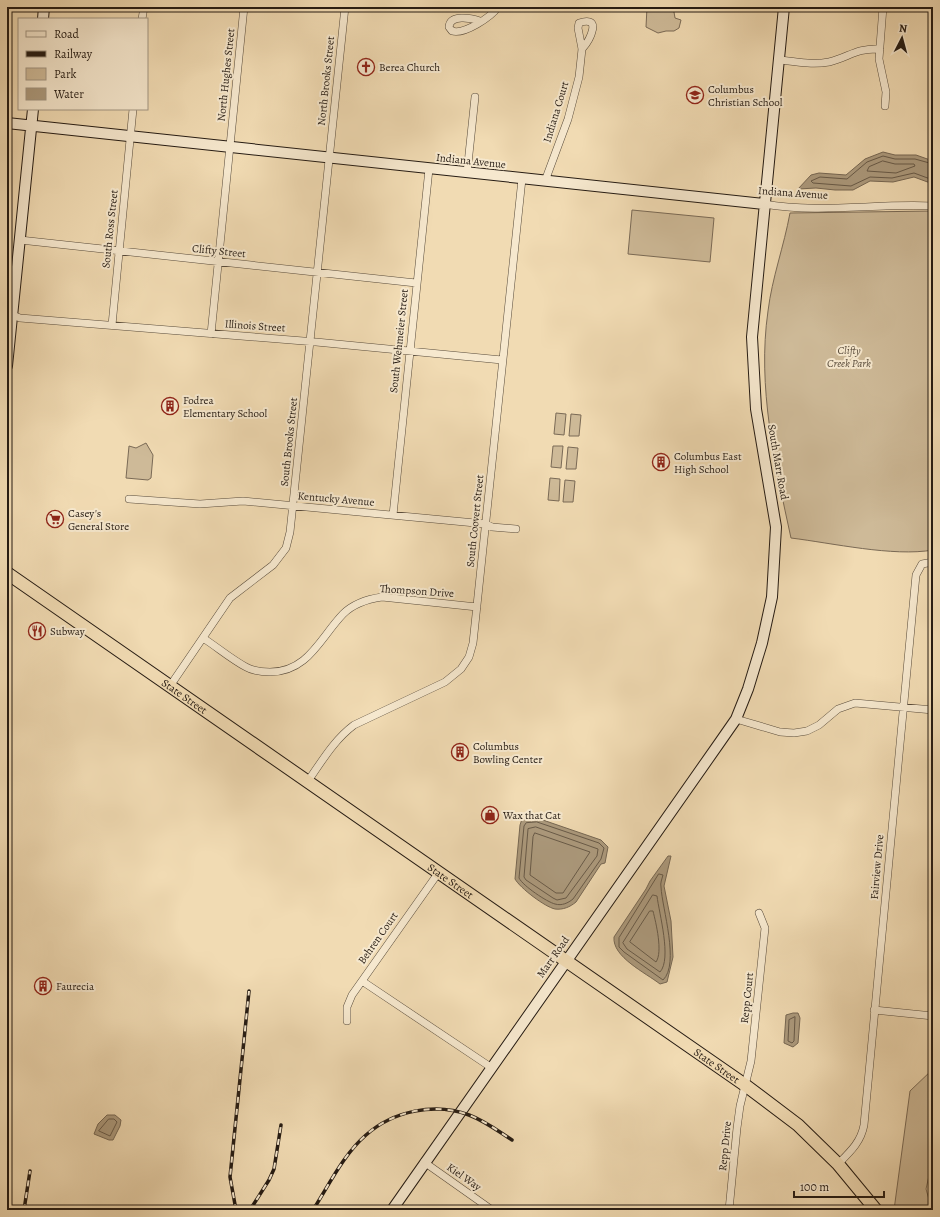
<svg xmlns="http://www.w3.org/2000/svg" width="940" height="1217" font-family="Alegreya,serif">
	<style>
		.green { fill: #ceba98; stroke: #7a6a56 }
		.water { fill: #ac9a7d; stroke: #766753 }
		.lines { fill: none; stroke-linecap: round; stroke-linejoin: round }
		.shore { stroke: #685a48; stroke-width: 1 }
		.street-casing { stroke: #584b3b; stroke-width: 8 }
		.secondary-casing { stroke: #251b13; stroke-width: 12 }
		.highway-casing { stroke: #251b13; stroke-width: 14 }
		.street { stroke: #f6e8ce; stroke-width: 7 }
		.secondary { stroke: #f6e8ce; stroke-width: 10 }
		.highway { stroke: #f1dbb3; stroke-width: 12 }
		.rail-casing { stroke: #251b13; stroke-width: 3.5 }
		.rail { stroke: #f6e8ce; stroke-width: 2; stroke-dasharray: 6; stroke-linecap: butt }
		.labels { text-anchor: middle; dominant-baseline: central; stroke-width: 4; stroke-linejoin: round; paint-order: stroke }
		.poi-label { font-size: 11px; fill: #251b13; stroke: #f6e8ce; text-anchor: start }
		.street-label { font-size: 11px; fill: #251b13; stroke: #f6e8ce }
		.park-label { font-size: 11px; font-style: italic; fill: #584b3b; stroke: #f6e8ce }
	</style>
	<rect width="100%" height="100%" fill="#f1dbb3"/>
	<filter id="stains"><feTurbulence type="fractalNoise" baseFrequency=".005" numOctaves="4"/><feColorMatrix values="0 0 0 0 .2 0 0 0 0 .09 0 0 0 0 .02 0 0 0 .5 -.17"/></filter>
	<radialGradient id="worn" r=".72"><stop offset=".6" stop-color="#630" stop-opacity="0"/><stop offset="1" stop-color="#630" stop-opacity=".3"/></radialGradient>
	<path class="green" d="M 647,7 L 667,7 L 674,12 L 675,18 L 681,20 L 679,28 L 674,31 L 666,31 L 658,33 L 646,27 Z
		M 632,210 L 714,218 L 710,262 L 628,254 Z
		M 933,211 L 933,550 C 893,557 832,543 791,538 C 775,464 757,387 768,311 C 772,278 784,246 790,213 Z
		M 556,413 L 566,414 L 564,435 L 554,434 Z
		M 571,414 L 581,415 L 579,436 L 569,436 Z
		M 146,443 L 153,455 L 151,478 L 148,480 L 126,478 L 129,446 L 136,448 Z
		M 553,446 L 563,446 L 561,468 L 551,467 Z
		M 568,447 L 578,448 L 576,469 L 566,469 Z
		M 550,478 L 560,479 L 559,501 L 548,500 Z
		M 565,480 L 575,481 L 573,502 L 563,502 Z
		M 933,1069 L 933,1158 L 926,1189 L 932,1210 L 894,1210 L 910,1091 Z"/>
	<path class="water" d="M 883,152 L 895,155 L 916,155 L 933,161 L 933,184 L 914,177 L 893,182 L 870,181 L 853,190 L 835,190 L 816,188 L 798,189 L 811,175 L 819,173 L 846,175 L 865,159 Z
		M 537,818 L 601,840 L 608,847 L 605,863 L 601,864 L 576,902 C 570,907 563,910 555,909 C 545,907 520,888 515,879 L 520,825 L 522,819 Z
		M 668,856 L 671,856 L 664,886 L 671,921 L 673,957 L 667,982 L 660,984 C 646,973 612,957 614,937 L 646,889 L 650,881 Z
		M 793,1013 L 798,1013 L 800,1018 L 798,1043 L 793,1047 L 784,1043 L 786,1015 Z
		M 107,1115 L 115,1115 L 121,1120 L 120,1126 L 113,1140 L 109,1140 L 94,1134 L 98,1124 Z"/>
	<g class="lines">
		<path class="shore" d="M 883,161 L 895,164 L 914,164 L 915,166 L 896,173 L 867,171 L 869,167 Z
			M 933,164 L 915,159 L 895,159 L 883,156 L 867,162 L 847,179 L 820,177 L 811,181 L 813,183 L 851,186 L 870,177 L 892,178 L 914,173 L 933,180
			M 537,822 L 599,843 L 604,848 L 601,859 L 573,899 C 568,903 562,906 555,904 C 547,902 523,886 519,878 L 524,826 L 526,823 Z
			M 536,827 L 598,849 L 597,856 L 566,898 L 557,900 L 553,898 L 526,880 L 524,877 L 528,829 Z
			M 535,833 L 590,852 L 563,893 L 556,893 L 530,875 L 533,837 Z
			M 659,874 L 663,875 C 662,879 660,883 661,887 C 662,908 680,964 663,980 L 624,952 L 619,947 L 619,938 Z
			M 653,895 L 657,896 C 659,913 672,959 660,972 L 627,949 L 623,943 Z
			M 650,911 L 653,911 C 656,923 663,952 656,962 L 630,942 Z
			M 795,1017 L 794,1041 L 792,1043 L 788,1041 L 789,1020 Z
			M 109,1119 L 114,1119 L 117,1122 L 110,1136 L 99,1131 Z"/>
		<g class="street-casing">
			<path id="street" d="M 883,7 L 879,59 L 886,92 L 885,106
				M 142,19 L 144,7
				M 480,21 C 471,18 450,14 449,27 L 452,31 C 464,35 491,17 498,7
				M 780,60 C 796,62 813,65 829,62 C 850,57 855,48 880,49
				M 467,173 L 475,97
				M 545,181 L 568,119 L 579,77 L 582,49 L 578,28 L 579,23 C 603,15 590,40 582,49
				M 764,204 C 820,214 877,203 933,206
				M 20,240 L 416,283
				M 7,313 L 20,318 L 316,342 L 502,360
				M 112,325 L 133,109
				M 211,334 L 244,7
				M 129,499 L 200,504 L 243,501 L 486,524 L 492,527 L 516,529
				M 393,515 L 429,169
				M 203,638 C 217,647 231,659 246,667 C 253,671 262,672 270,672 C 308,672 320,638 343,614 C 353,604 368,599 382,597 L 477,607
				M 170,686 L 230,598 L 273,565 L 286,548 L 290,532 L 345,7
				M 736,719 L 780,732 L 794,733 L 807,731 L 819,725 L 838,709 L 855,703 L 933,710
				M 308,781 C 322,761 334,740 354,725 L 445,682 L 461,669 L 469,657 L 473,643 L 522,179
				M 362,981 L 492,1068
				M 874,1010 L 933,1016
				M 347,1021 L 347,1007 L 352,995 L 439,872
				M 424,1162 L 492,1210
				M 838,1164 C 850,1152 861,1142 864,1125 L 916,575 L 922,564 L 933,562
				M 729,1210 L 737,1128 L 740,1106 L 751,1061 L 765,928 L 759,913"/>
		</g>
		<g class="secondary-casing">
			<path id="secondary" d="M 43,19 L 44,7
				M 7,123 L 764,204
				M 7,366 L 33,109
				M 392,1210 L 720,742 L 736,719 L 748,689 L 762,643 L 772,597 L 776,527 L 756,409 L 752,337 L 784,7"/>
		</g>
		<g class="highway-casing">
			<g id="highway">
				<path id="s1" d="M 7,573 L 745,1085 L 798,1125 L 838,1164 L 876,1210"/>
			</g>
		</g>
		<use href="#street" class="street"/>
		<use href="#secondary" class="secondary"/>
		<use href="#highway" class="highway"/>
		<g class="rail-casing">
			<path id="rail" d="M 24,1210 L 30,1171
				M 236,1210 L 230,1177 L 249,991
				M 250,1210 L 269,1180 L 274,1169 L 281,1125
				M 313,1210 C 329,1185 343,1155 366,1135 C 393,1111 435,1102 469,1115 C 485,1121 498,1131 512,1140"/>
		</g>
		<use href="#rail" class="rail"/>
	</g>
	<defs>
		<g id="church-ring" transform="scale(0.9)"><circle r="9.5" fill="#f6e8ce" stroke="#8f2418" stroke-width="1.5"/><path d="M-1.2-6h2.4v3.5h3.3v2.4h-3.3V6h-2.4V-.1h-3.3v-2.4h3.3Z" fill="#8f2418"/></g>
		<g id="school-ring" transform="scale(0.9)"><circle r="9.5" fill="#f6e8ce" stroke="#8f2418" stroke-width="1.5"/><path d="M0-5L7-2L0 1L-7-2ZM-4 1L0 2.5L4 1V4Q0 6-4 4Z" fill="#8f2418"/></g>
		<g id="building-ring" transform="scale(0.9)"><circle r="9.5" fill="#f6e8ce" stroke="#8f2418" stroke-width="1.5"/><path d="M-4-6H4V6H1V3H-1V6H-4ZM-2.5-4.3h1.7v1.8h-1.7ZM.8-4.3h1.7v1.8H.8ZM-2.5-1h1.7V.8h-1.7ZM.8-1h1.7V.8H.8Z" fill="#8f2418"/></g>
		<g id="supermarket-ring" transform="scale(0.9)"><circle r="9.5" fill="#f6e8ce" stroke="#8f2418" stroke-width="1.5"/><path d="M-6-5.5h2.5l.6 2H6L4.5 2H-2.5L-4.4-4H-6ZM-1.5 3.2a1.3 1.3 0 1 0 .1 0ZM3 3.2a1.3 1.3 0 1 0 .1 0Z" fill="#8f2418"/></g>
		<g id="restaurant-ring" transform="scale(0.9)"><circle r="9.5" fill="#f6e8ce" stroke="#8f2418" stroke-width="1.5"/><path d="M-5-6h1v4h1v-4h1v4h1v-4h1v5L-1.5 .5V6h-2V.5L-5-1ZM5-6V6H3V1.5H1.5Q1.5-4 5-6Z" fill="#8f2418"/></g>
		<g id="shop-ring" transform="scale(0.9)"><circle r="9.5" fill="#f6e8ce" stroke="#8f2418" stroke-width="1.5"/><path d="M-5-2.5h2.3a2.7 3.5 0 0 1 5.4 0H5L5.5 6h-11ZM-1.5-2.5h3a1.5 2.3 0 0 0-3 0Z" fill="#8f2418"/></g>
	</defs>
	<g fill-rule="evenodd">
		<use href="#church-ring" x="366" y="67"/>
		<use href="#school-ring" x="695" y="95"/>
		<use href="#building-ring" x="170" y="406"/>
		<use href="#building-ring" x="661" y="462"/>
		<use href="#supermarket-ring" x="55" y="519"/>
		<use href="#restaurant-ring" x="37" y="631"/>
		<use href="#building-ring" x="460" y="752"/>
		<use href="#shop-ring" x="490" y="815"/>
		<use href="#building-ring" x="43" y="986"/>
	</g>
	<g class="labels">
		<g class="poi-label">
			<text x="379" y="67">Berea Church</text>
			<text x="708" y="89">Columbus<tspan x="708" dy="13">Christian School</tspan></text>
			<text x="183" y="400">Fodrea<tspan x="183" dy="13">Elementary School</tspan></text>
			<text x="674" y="456">Columbus East<tspan x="674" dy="13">High School</tspan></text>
			<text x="68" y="513">Casey's<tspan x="68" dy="13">General Store</tspan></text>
			<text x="50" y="631">Subway</text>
			<text x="473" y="746">Columbus<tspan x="473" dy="13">Bowling Center</tspan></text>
			<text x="503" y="815">Wax that Cat</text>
			<text x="56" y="986">Faurecia</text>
		</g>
		<g class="street-label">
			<text transform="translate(226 75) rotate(-84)">North Hughes Street</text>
			<text transform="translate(326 81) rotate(-84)">North Brooks Street</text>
			<text transform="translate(556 112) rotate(-73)">Indiana Court</text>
			<text transform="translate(471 161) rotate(6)">Indiana Avenue</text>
			<text transform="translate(793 193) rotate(4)">Indiana Avenue</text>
			<text transform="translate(110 229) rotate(-84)">South Ross Street</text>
			<text transform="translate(219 251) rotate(6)">Clifty Street</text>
			<text transform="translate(255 326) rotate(4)">Illinois Street</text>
			<text transform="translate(399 341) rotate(-84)">South Wehmeier Street</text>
			<text transform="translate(289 442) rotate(-84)">South Brooks Street</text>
			<text transform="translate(778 462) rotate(80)">South Marr Road</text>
			<text transform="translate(336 499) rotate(5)">Kentucky Avenue</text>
			<text transform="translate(475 521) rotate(-84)">South Coovert Street</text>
			<text transform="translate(417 591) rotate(4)">Thompson Drive</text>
			<text stroke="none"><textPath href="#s1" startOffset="216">State Street</textPath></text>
			<text transform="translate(877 867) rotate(-85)">Fairview Drive</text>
			<text stroke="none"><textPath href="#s1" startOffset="540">State Street</textPath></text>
			<text transform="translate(378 938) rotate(-55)">Behren Court</text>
			<text transform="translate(553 957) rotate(-55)">Marr Road</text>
			<text transform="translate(747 998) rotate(-84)">Repp Court</text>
			<text stroke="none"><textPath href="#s1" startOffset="864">State Street</textPath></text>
			<text transform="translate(725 1146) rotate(-84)">Repp Drive</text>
			<text transform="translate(464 1177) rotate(35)">Kiel Way</text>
		</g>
		<g class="park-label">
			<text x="849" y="350">Clifty<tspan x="849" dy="13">Creek Park</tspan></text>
		</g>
	</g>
	<rect width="940" height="1217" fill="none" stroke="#f1dbb3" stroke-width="24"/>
	<rect x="8" y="8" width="924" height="1201" fill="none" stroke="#251b13" stroke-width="2"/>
	<rect x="12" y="12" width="916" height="1193" fill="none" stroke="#251b13"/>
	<rect x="18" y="18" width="130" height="92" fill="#f6e8ce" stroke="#a29683"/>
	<rect x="26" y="31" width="20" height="6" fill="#f6e8ce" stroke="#a29683"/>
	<text x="54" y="38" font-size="12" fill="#251b13">Road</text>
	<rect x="26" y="51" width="20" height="6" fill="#251b13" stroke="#a29683"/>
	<text x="54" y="58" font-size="12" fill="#251b13">Railway</text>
	<rect x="26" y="68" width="20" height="12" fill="#ceba98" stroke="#a29683"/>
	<text x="54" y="78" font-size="12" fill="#251b13">Park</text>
	<rect x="26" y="88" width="20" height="12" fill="#ac9a7d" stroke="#a29683"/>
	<text x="54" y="98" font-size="12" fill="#251b13">Water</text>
	<g transform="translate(902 38) rotate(6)" stroke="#f6e8ce" stroke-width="3" paint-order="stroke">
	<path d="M0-3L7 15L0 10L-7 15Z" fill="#251b13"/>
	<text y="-6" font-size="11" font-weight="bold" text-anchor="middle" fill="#251b13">N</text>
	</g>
	<path d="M794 1191v6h90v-6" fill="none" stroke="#251b13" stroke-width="2"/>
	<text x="800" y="1191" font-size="12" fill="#251b13" stroke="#f6e8ce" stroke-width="3" paint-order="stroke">100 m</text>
	<rect width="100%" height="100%" filter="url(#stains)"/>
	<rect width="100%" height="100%" fill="url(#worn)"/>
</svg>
